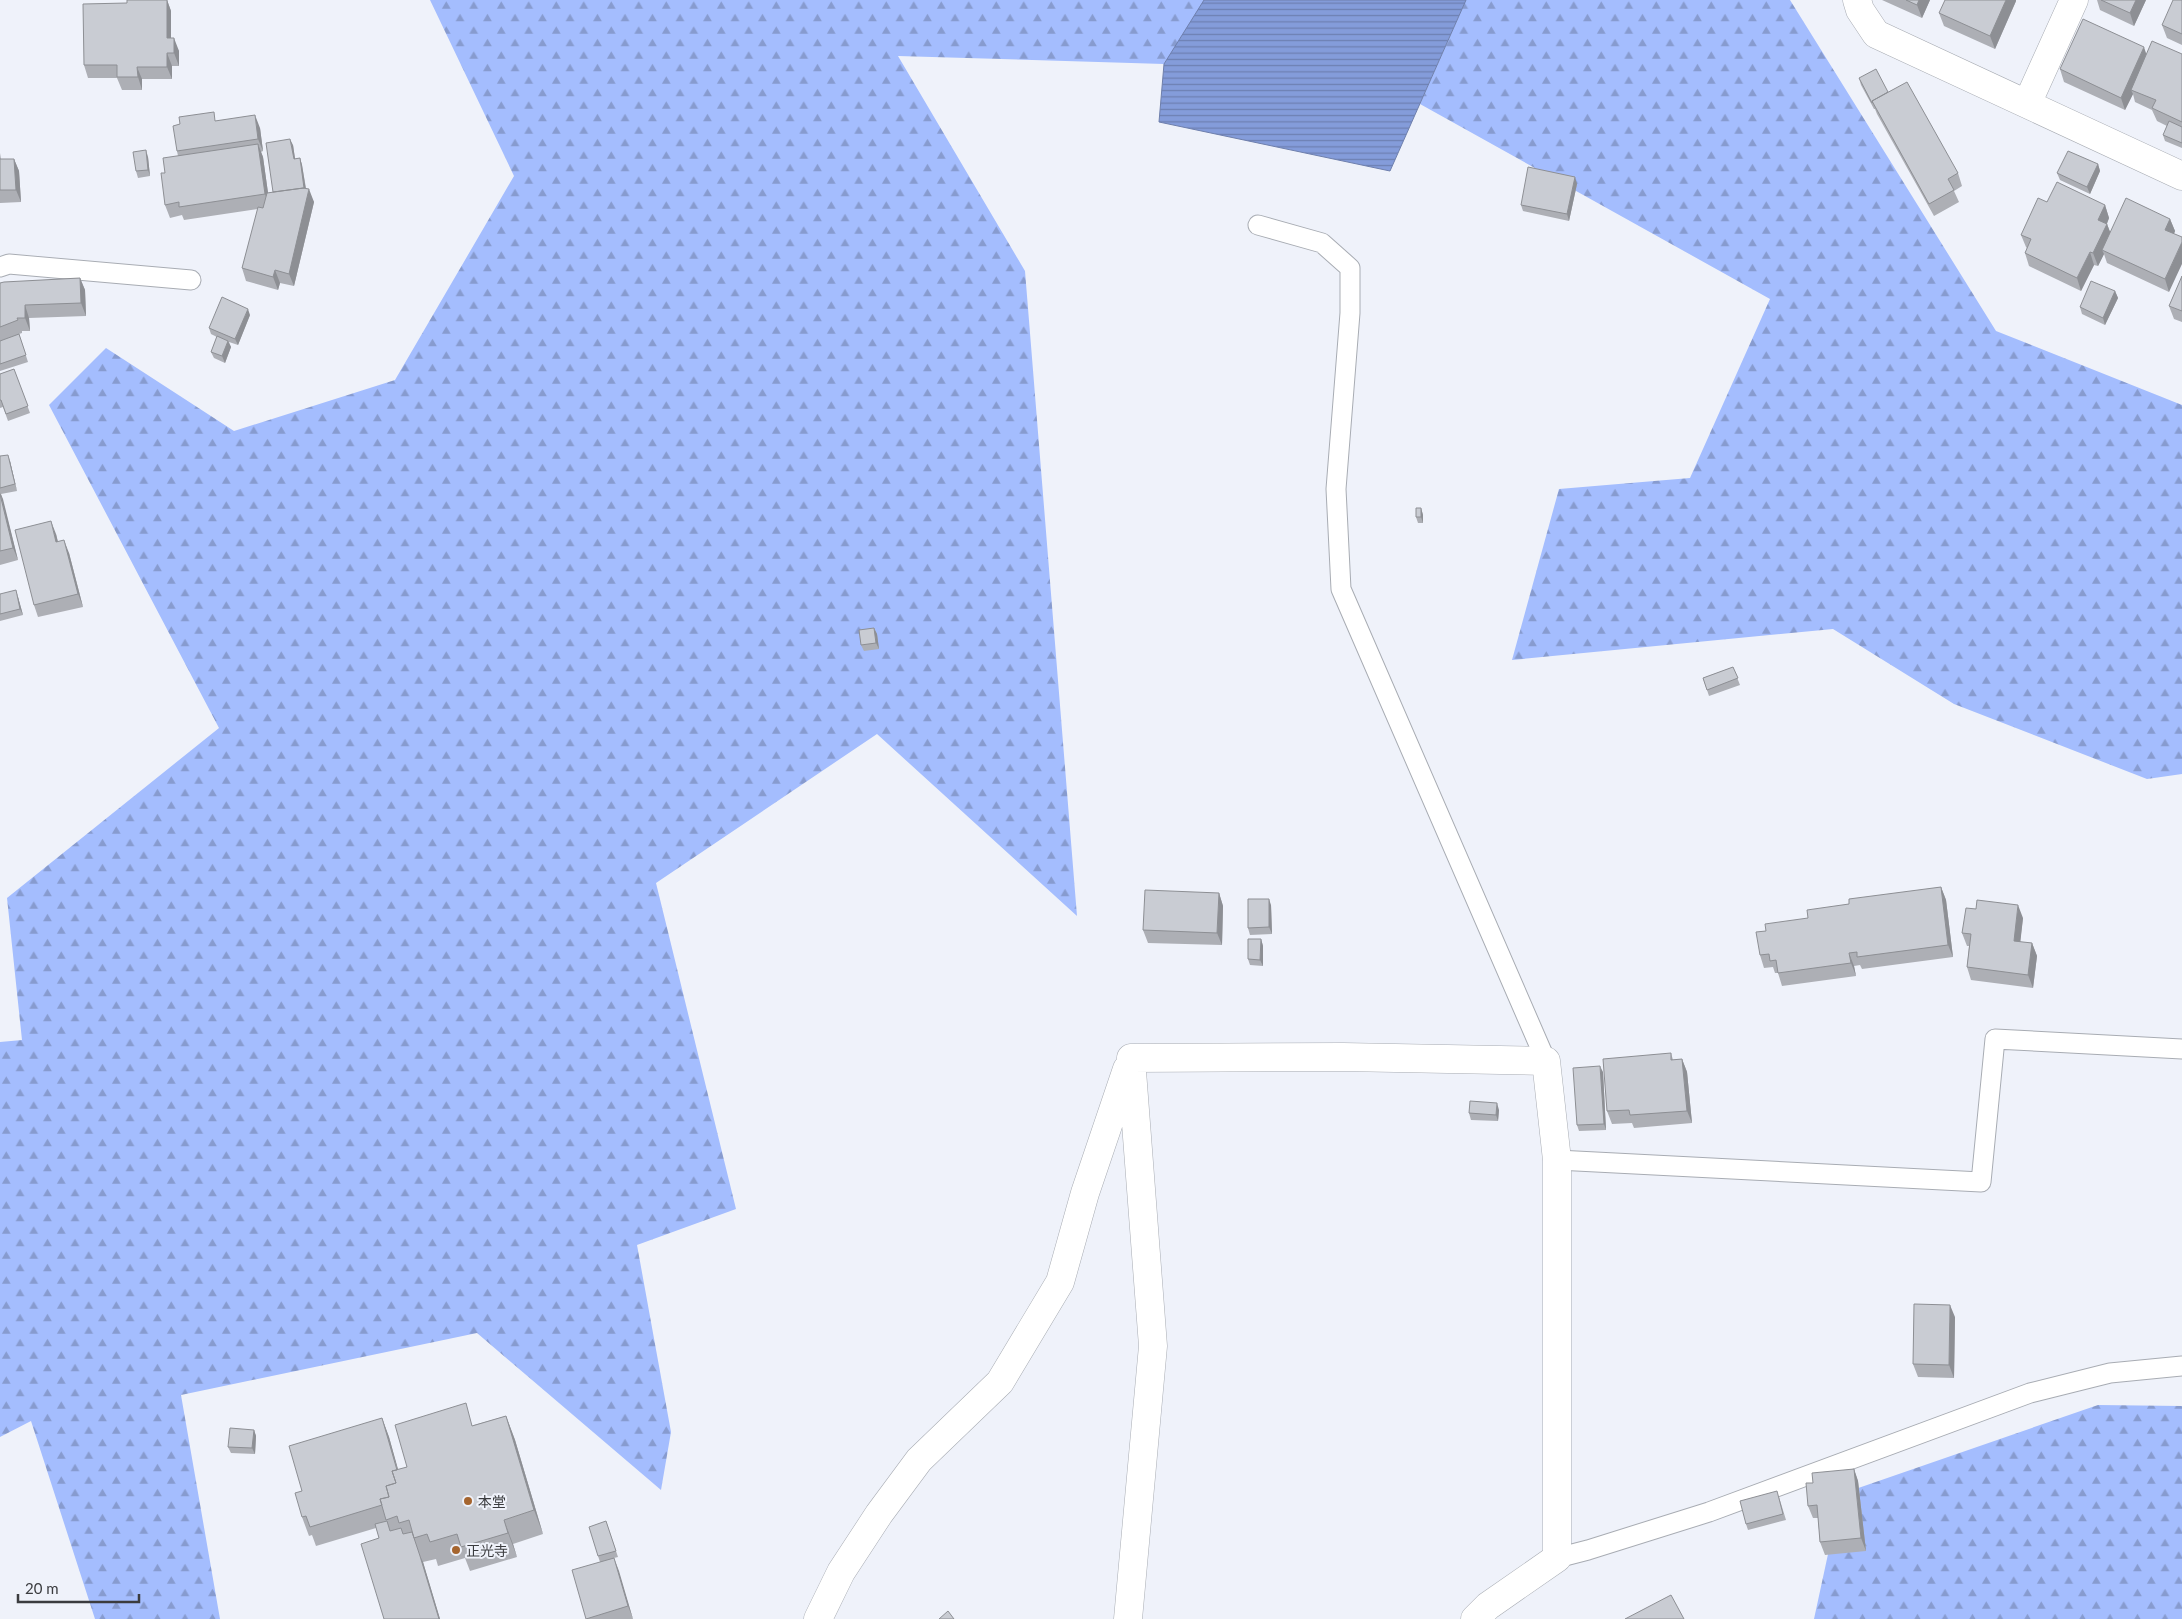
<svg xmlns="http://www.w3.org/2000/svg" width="2182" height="1619" font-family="Lato,'Noto Sans JP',sans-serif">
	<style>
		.forest { fill: url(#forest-firs) }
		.water { fill: url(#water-rules); stroke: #6e7fac }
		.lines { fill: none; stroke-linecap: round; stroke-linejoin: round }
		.service-casing { stroke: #a8acb3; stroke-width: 21 }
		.minor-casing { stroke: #a8acb3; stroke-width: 29 }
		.service { stroke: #fff; stroke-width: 19 }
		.minor { stroke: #fff; stroke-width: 28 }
		.wall { fill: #adafb5 }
		.shaded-wall { fill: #8d8f94 }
		.building { fill: #c9ccd3; stroke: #8d8f94 }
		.poi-dot { fill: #a5652f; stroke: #eff2fa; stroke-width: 2 }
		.labels { text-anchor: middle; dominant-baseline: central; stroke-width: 4; stroke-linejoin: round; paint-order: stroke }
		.poi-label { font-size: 14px; fill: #3b3c3f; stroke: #eff2fa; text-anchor: start }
	</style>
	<defs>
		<pattern id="forest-firs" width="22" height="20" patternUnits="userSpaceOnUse" patternTransform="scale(1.25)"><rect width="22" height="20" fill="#a4bdfe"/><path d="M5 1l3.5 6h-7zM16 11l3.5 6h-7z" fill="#879bcf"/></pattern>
		<pattern id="water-rules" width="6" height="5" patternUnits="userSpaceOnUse" patternTransform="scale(1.25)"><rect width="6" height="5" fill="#849cda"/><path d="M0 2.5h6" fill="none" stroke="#6d80b2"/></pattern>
	</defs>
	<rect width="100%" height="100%" fill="#eff2fa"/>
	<path class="forest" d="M 430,0 L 1210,0 L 1164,64 L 898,56 L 1025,271 L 1077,916 L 877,734 L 656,883 L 736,1209 L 637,1245 L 671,1432 L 661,1490 L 477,1333 L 181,1395 L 220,1619 L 95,1619 L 31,1421 L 0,1437 L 0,1042 L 22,1040 L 7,898 L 219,728 L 49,405 L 106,348 L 234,431 L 395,380 L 514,176 Z
		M 1466,0 L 1790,0 L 1996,331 L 2182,405 L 2182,774 L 2147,779 L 1954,704 L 1833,629 L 1512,660 L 1559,489 L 1690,478 L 1770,299 L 1420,104 Z
		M 2098,1405 L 2182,1406 L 2182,1619 L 1814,1619 L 1841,1494 Z"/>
	<path class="water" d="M 1204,0 L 1466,0 L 1390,171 L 1159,122 L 1164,64 Z"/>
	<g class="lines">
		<g class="service-casing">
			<path id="service" d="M 1258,225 L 1322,243 L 1350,268 L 1350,313 L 1336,489 L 1341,589 L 1546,1061
				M 0,267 L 9,264 L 191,280
				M 1557,1160 L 1981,1182 L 1995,1039 L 2182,1049
				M 1557,1558 L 1588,1550 L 1709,1512 L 2030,1393 L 2110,1373 L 2182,1366"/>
		</g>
		<g class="minor-casing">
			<path id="minor" d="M 1857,0 L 1860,10 L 1876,34 L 2182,176
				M 2027,104 L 2074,0
				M 818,1619 L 841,1572 L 879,1514 L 919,1460 L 1000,1382 L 1060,1282 L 1085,1193 L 1127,1069
				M 1128,1619 L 1153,1346 L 1131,1058 L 1343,1057 L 1546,1061 L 1557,1160 L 1557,1558 L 1488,1606 L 1475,1619"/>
		</g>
		<use href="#service" class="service"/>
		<use href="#minor" class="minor"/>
	</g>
	<path class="wall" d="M 127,0 L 167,0 L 171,11 L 171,38 L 179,51 L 179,66 L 172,66 L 172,79 L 142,79 L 142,90 L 122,90 L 117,78 L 88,78 L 84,65 L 127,3 Z
		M 1882,0 L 1930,0 L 1922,18 Z
		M 2097,0 L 2146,0 L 2134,26 L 2100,10 Z
		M 2182,0 L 2182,45 L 2167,38 L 2162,25 Z
		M 2016,1 L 1995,49 L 1944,26 L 1939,13 Z
		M 2146,54 L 2182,54 L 2182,148 L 2165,141 L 2163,135 L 2167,126 L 2157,121 L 2152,110 L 2135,102 L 2133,94 L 2125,110 L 2064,82 L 2060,69 Z
		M 1859,78 L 1888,92 L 1958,173 L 1962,186 L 1954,191 L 1959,202 L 1934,216 L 1877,114 L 1875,109 L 1874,109 L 1861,85 Z
		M 217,121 L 260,128 L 263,151 L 261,152 L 263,157 L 268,193 L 273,192 L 293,145 L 295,159 L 300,158 L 302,165 L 306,188 L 314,202 L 294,286 L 280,283 L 278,290 L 246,281 L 242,268 L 258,209 L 184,220 L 182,215 L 170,218 L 165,205 L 165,173 L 178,156 L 177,151 Z
		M 0,153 L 1,159 L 14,159 L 19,171 L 21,202 L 0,203 Z
		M 148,157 L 150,176 L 138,178 L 136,171 Z
		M 2098,164 L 2100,171 L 2090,194 L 2060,180 L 2057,173 Z
		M 1577,184 L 1569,221 L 1523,211 L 1521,205 Z
		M 2047,202 L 2105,205 L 2109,218 L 2107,224 L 2110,232 L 2170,219 L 2175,231 L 2174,234 L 2169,292 L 2107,263 L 2104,254 L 2098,266 L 2094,265 L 2081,291 L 2029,266 L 2025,253 L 2027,248 L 2026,247 L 2021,235 Z
		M 2182,276 L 2182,322 L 2174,319 L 2169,306 Z
		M 80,278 L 85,290 L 86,316 L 29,318 L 30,331 L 22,331 L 22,333 L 8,338 L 19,334 L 28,362 L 0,371 L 0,283 Z
		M 2115,291 L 2118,298 L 2105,325 L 2082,314 L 2080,307 Z
		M 250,315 L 238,345 L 229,342 L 231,347 L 225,363 L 214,358 L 211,352 L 217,337 L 211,334 L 209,328 Z
		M 14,369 L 30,413 L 8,421 L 3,407 L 0,408 L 0,374 Z
		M 0,456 L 10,461 L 17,491 L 1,494 L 18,560 L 0,565 Z
		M 1421,508 L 1423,515 L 1423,523 L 1418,523 L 1416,517 Z
		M 56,534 L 58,542 L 69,553 L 83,607 L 38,617 L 34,605 Z
		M 0,594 L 18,597 L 23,615 L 0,621 Z
		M 874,628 L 877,634 L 879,649 L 864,651 L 861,645 Z
		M 1733,667 L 1740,685 L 1709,696 L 1703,678 Z
		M 1941,887 L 1946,900 L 1953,957 L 1862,969 L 1860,965 L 1854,966 L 1856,976 L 1782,986 L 1778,973 L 1775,973 L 1773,967 L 1764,968 L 1760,955 L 1808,918 L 1849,904 Z
		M 1219,893 L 1223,906 L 1222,945 L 1148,943 L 1143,930 Z
		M 1271,905 L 1272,934 L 1250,935 L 1248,928 Z
		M 2023,918 L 2020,942 L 2032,943 L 2037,956 L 2033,988 L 1971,980 L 1967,967 L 1969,946 L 1967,946 L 1962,933 Z
		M 1261,939 L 1263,946 L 1263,966 L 1250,965 L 1248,959 Z
		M 1671,1053 L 1673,1060 L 1682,1059 L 1687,1072 L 1692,1123 L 1634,1128 L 1632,1123 L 1612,1124 L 1607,1111 Z
		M 1603,1072 L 1606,1130 L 1579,1131 L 1577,1125 Z
		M 1499,1110 L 1498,1121 L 1471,1120 L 1469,1113 Z
		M 1955,1317 L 1954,1378 L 1918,1377 L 1913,1364 Z
		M 506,1416 L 515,1440 L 543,1534 L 513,1544 L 517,1557 L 470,1571 L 465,1558 L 438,1566 L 436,1559 L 423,1562 L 440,1619 L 384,1619 L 379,1538 L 376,1528 L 316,1546 L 312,1535 L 309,1536 L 302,1517 L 302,1491 L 382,1418 L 389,1437 L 398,1470 L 407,1467 L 474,1425 Z
		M 254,1430 L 256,1436 L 255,1454 L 231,1453 L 228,1447 Z
		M 1854,1469 L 1858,1481 L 1866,1551 L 1825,1555 L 1820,1542 L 1818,1518 L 1813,1518 L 1808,1506 L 1813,1483 Z
		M 1779,1497 L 1786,1520 L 1748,1530 L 1746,1524 Z
		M 606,1521 L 618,1557 L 614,1558 L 633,1619 L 586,1619 L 600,1562 L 598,1556 Z"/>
	<path class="shaded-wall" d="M 167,0 L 171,11 L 171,51 L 167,38 Z
		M 1919,0 L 1930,0 L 1922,18 L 1917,5 Z
		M 2006,0 L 2016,0 L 2016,1 L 1995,49 L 1990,36 Z
		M 2136,0 L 2146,0 L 2134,26 L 2130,13 Z
		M 174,38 L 179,51 L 179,66 L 174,53 Z
		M 2144,47 L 2148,59 L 2131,90 L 2133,94 L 2125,110 L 2121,98 Z
		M 167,53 L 172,66 L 172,79 L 167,67 Z
		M 137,67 L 142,79 L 142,90 L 138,77 Z
		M 255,115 L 260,128 L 263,151 L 258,139 Z
		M 290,139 L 293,145 L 296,165 L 294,159 Z
		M 258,144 L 263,157 L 270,207 L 265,194 Z
		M 146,150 L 148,157 L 150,176 L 148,170 Z
		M 300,158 L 302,165 L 307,197 L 309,189 L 314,202 L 294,286 L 289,274 L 305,194 Z
		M 14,159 L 19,171 L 21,202 L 16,190 Z
		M 2098,164 L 2100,171 L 2090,194 L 2087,187 Z
		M 1575,177 L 1577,184 L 1569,221 L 1567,214 Z
		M 2105,205 L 2109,218 L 2103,233 L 2098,220 Z
		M 2170,219 L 2175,231 L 2170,243 L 2165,230 Z
		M 2107,224 L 2112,237 L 2102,250 L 2104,254 L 2098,266 L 2093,253 Z
		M 2182,242 L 2182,264 L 2169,292 L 2165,279 Z
		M 2090,252 L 2094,265 L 2081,291 L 2077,278 Z
		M 275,270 L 280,283 L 278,290 L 273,277 Z
		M 80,278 L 85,290 L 86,316 L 81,303 Z
		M 2115,291 L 2118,298 L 2105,325 L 2103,318 Z
		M 25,305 L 29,318 L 30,331 L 25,318 Z
		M 248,309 L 250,315 L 238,345 L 235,339 Z
		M 228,341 L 231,347 L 225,363 L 222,356 Z
		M 8,455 L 10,461 L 17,491 L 15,484 Z
		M 0,492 L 3,499 L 18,560 L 13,548 Z
		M 1421,508 L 1423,515 L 1423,523 L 1421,517 Z
		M 51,521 L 56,534 L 61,555 L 56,542 Z
		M 64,540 L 69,553 L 83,607 L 78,594 Z
		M 16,590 L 18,597 L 23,615 L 20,609 Z
		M 874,628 L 877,634 L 879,649 L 876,643 Z
		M 1941,887 L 1946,900 L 1953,957 L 1948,945 Z
		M 1219,893 L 1223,906 L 1222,945 L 1217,933 Z
		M 1269,899 L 1271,905 L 1272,934 L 1269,927 Z
		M 2018,905 L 2023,918 L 2019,954 L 2014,941 Z
		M 1261,939 L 1263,946 L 1263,966 L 1260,960 Z
		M 2032,943 L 2037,956 L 2033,988 L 2028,975 Z
		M 1849,953 L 1854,966 L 1856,976 L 1851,963 Z
		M 1682,1059 L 1687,1072 L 1692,1123 L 1687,1111 Z
		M 1600,1066 L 1603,1072 L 1606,1130 L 1604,1124 Z
		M 1497,1103 L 1499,1110 L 1498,1121 L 1496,1115 Z
		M 1950,1305 L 1955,1317 L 1954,1378 L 1949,1365 Z
		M 506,1416 L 515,1440 L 543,1534 L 534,1510 Z
		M 382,1418 L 389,1437 L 405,1494 L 399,1475 Z
		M 254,1430 L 256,1436 L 255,1454 L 252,1448 Z
		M 1854,1469 L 1858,1481 L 1866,1551 L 1861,1538 Z
		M 504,1520 L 513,1544 L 517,1557 L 508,1533 Z
		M 420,1556 L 423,1562 L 440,1619 L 439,1619 Z
		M 614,1558 L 619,1571 L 633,1619 L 628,1606 Z"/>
	<path class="building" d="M 127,0 L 167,0 L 167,38 L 174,38 L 174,53 L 167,53 L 167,67 L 137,67 L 138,77 L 117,77 L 117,65 L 84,65 L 83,4 L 127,3 Z
		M 1906,0 L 1919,0 L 1917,5 Z
		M 1945,0 L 2006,0 L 1990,36 L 1939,13 Z
		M 2101,0 L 2136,0 L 2130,13 Z
		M 2173,0 L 2182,0 L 2182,34 L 2162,25 Z
		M 2083,19 L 2144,47 L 2121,98 L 2060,69 Z
		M 2152,41 L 2182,54 L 2182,122 L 2152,108 L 2156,100 L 2131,90 Z
		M 1876,69 L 1888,92 L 1872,101 L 1873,102 L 1872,103 L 1859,78 Z
		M 1907,82 L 1958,173 L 1948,179 L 1954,190 L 1929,204 L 1872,101 Z
		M 214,112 L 215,121 L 255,115 L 258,139 L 177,151 L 173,126 L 180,124 L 179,117 Z
		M 2169,121 L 2182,127 L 2182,143 L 2163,135 Z
		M 290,139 L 294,159 L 300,158 L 304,188 L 273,192 L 266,143 Z
		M 258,144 L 265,194 L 179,207 L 179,202 L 165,205 L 161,173 L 165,173 L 163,158 Z
		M 146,150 L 148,170 L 136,171 L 133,152 Z
		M 2068,151 L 2098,164 L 2087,187 L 2057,173 Z
		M 0,159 L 14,159 L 16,190 L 0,190 Z
		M 1528,167 L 1575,177 L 1567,214 L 1521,205 Z
		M 2057,182 L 2105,205 L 2098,220 L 2107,224 L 2093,253 L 2090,252 L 2077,278 L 2025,253 L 2031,239 L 2021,235 L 2038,198 L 2047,202 Z
		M 303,188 L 309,189 L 289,274 L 275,270 L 273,277 L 242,268 L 258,207 L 263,208 L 267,193 Z
		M 2126,198 L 2170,219 L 2165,230 L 2182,237 L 2182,242 L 2165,279 L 2102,250 Z
		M 2182,276 L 2182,311 L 2169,306 Z
		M 80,278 L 81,303 L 25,305 L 25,318 L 17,318 L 18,320 L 0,327 L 0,283 L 4,282 Z
		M 2091,281 L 2115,291 L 2103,318 L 2080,307 Z
		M 222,297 L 248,309 L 235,339 L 209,328 Z
		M 19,334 L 26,355 L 0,364 L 0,341 Z
		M 217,336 L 228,341 L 222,356 L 211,352 Z
		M 14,369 L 28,406 L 6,414 L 1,400 L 0,400 L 0,374 Z
		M 8,455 L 15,484 L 0,488 L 0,456 Z
		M 0,494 L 13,548 L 0,551 Z
		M 1416,508 L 1421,508 L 1421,517 L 1416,517 Z
		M 51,521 L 56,542 L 64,540 L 78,594 L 34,605 L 15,530 Z
		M 16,590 L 20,609 L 0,614 L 0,594 Z
		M 874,628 L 876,643 L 861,645 L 859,630 Z
		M 1733,667 L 1738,678 L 1707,690 L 1703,678 Z
		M 1941,887 L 1948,945 L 1857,957 L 1857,952 L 1849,953 L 1851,963 L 1778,973 L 1776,960 L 1770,961 L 1769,954 L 1760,955 L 1756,932 L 1766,931 L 1765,924 L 1808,918 L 1807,910 L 1849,904 L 1849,899 Z
		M 1145,890 L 1219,893 L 1217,933 L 1143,930 Z
		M 1248,899 L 1269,899 L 1269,927 L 1248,928 Z
		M 1977,900 L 2018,905 L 2014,941 L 2032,943 L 2028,975 L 1967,967 L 1971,934 L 1962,933 L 1966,908 L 1976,909 Z
		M 1248,939 L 1261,939 L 1260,960 L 1248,959 Z
		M 1671,1053 L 1671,1060 L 1682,1059 L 1687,1111 L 1630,1115 L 1629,1110 L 1607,1111 L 1603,1059 Z
		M 1600,1066 L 1604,1124 L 1577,1125 L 1573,1068 Z
		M 1470,1101 L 1497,1103 L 1496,1115 L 1469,1113 Z
		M 1914,1304 L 1950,1305 L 1949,1365 L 1913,1364 Z
		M 466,1403 L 472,1426 L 506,1416 L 534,1510 L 504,1520 L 508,1533 L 461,1547 L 457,1534 L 430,1542 L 427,1534 L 414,1538 L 409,1520 L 399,1523 L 397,1516 L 386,1520 L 380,1499 L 389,1497 L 386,1486 L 396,1483 L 392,1471 L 407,1467 L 395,1425 Z
		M 382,1418 L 397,1470 L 392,1471 L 396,1483 L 386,1486 L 389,1497 L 380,1499 L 382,1505 L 310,1527 L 306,1516 L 302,1517 L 295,1493 L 302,1491 L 289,1446 Z
		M 230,1428 L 254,1430 L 252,1448 L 228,1447 Z
		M 1854,1469 L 1861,1538 L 1820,1542 L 1817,1505 L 1808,1506 L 1806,1483 L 1813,1483 L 1812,1473 Z
		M 1777,1491 L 1783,1514 L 1746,1524 L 1740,1501 Z
		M 387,1521 L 390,1531 L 401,1528 L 403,1534 L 412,1532 L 420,1556 L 439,1619 L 384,1619 L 361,1544 L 379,1538 L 375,1524 Z
		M 606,1521 L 616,1551 L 598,1556 L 589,1527 Z
		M 614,1558 L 628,1606 L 586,1619 L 572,1570 Z
		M 1671,1595 L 1684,1619 L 1625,1619 Z
		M 948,1611 L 954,1619 L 939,1619 Z"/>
	<g class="poi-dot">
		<circle cx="468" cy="1501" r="5"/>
		<circle cx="456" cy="1550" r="5"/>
	</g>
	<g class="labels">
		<g class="poi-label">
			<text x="478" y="1501">本堂</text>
			<text x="466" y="1550">正光寺</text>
		</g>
	</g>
	<path d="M18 1594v8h121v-8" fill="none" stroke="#3b3c3f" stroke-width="2.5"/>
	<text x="25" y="1594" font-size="15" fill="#3b3c3f" stroke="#eff2fa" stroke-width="4" paint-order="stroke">20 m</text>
</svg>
